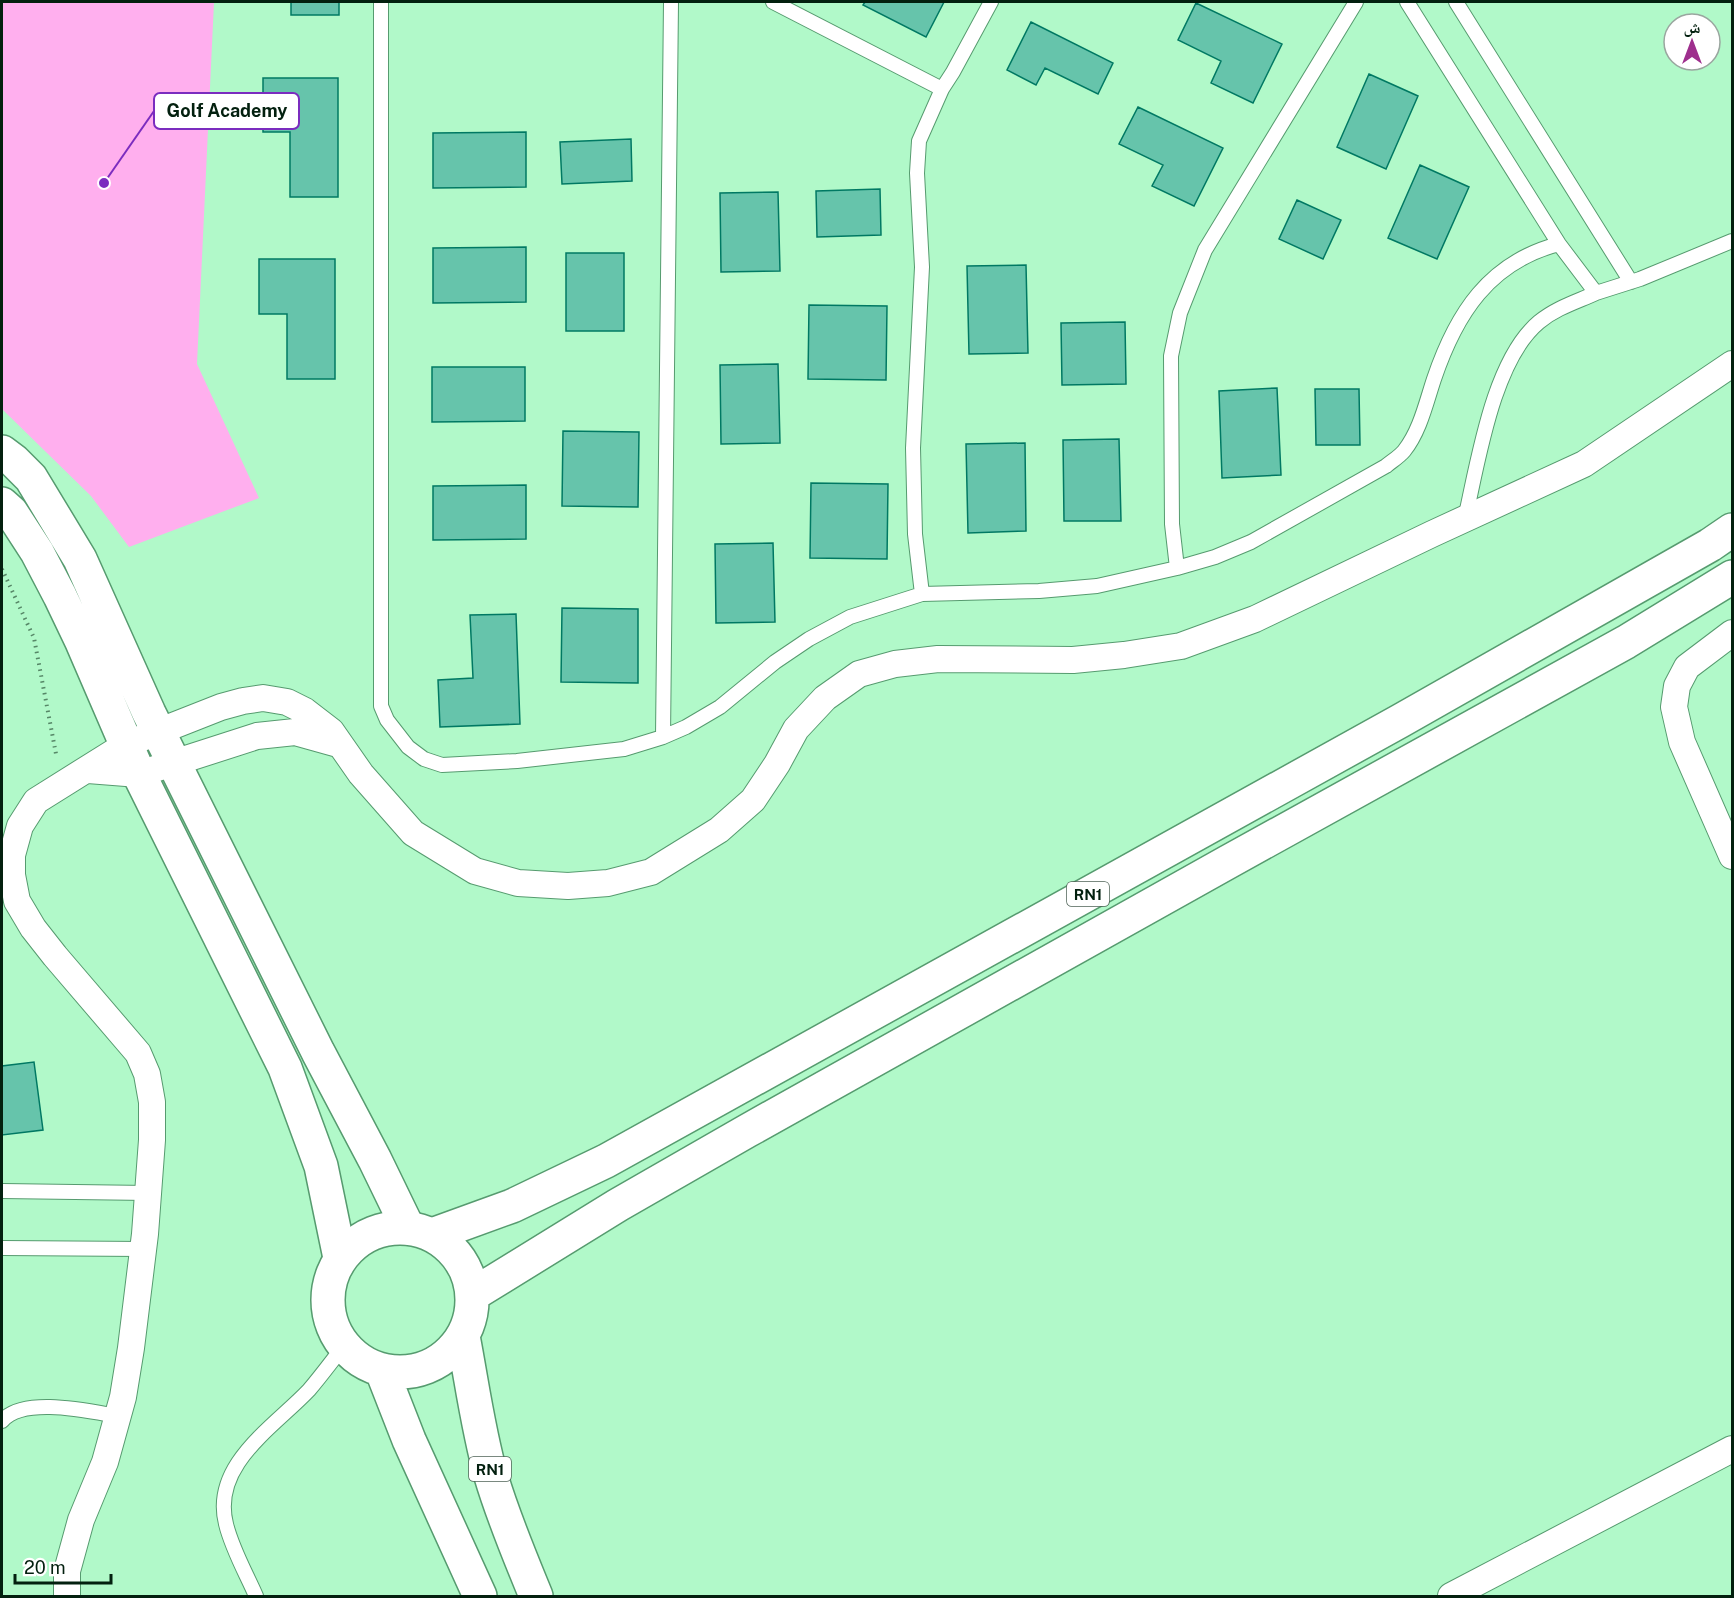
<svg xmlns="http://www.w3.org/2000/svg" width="1734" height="1598" font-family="'Public Sans','Noto Naskh Arabic',sans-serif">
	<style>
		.green { fill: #ffafee }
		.building { fill: #66c4ab; stroke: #007963; stroke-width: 1.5 }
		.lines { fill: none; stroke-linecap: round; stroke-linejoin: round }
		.service-casing { stroke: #569b6f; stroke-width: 16 }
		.minor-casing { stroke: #569b6f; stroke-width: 28 }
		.tertiary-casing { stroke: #569b6f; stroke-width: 36 }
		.trunk-casing { stroke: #569b6f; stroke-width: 36 }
		.path { stroke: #568767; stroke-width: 4; stroke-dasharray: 1.5 4.5; stroke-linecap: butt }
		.service { stroke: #fff; stroke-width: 14 }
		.minor { stroke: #fff; stroke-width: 26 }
		.tertiary { stroke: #fff; stroke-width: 33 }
		.trunk { stroke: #fff; stroke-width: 33 }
		.labels { text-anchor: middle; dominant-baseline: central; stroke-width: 6; stroke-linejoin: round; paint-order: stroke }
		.shield { fill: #fff; stroke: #4f6357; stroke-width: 1.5 }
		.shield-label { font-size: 15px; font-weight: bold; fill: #03200f }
		.leader { fill: none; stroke: #7b2cbf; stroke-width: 2 }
		.callout-dot { fill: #7b2cbf; stroke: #fff; stroke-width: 2 }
		.callout { fill: #fff; stroke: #7b2cbf; stroke-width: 2 }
		.callout-label { font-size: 18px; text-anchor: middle; font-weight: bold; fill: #03200f }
	</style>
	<rect width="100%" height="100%" fill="#b1f9c9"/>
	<path class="green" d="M 2,2 L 214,2 L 197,364 L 259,498 L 129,547 L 91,496 L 2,409 Z"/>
	<path class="building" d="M 291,2 L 339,2 L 339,15 L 291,15 Z
		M 865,2 L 944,2 L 926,37 L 863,5 Z
		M 1196,3 L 1282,44 L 1253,103 L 1211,83 L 1221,61 L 1178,40 Z
		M 1031,22 L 1113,63 L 1098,94 L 1045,68 L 1036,85 L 1007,70 Z
		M 1369,74 L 1418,96 L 1386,169 L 1337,147 Z
		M 263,78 L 338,78 L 338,197 L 290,197 L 290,132 L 263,132 Z
		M 1138,107 L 1223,148 L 1194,206 L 1152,186 L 1163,165 L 1119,144 Z
		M 526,132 L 526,187 L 433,188 L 433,133 Z
		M 631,139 L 632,181 L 562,184 L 560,142 Z
		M 1420,165 L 1469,187 L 1437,259 L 1388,238 Z
		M 880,189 L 881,235 L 817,237 L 816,191 Z
		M 778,192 L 780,271 L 721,272 L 720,193 Z
		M 1297,200 L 1341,220 L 1323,259 L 1279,239 Z
		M 526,247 L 526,302 L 433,303 L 433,248 Z
		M 566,253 L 624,253 L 624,331 L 566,331 Z
		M 259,259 L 335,259 L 335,379 L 287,379 L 287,314 L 259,314 Z
		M 1026,265 L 1028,353 L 969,354 L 967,266 Z
		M 809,305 L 887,306 L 886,380 L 808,379 Z
		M 1125,322 L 1126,384 L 1062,385 L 1061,323 Z
		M 778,364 L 780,443 L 721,444 L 720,365 Z
		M 432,367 L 525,367 L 525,421 L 432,422 Z
		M 1277,388 L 1281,475 L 1222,478 L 1219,391 Z
		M 1315,389 L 1359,389 L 1360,445 L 1316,445 Z
		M 563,431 L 639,432 L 638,507 L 562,506 Z
		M 1119,439 L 1121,521 L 1064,521 L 1063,440 Z
		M 1025,443 L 1026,531 L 968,533 L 966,444 Z
		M 811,483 L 888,484 L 887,559 L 810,558 Z
		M 526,485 L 526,539 L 433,540 L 433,486 Z
		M 773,543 L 775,622 L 716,623 L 715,544 Z
		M 562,608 L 638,609 L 638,683 L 561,682 Z
		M 516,614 L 520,724 L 440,727 L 438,680 L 473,678 L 470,615 Z
		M 34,1062 L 43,1130 L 2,1135 L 2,1066 Z"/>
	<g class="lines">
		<g class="service-casing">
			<path id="service" d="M 381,2 L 381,706 L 387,720 L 408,747 L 424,759 L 442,765 L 517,761 L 624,749 L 663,737 L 686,727 L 720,707 L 775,662 L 809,639 L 850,617 L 922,594 L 1039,591 L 1097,586 L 1177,568 L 1215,557 L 1251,542 L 1386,466 C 1392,461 1399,457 1404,451 C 1420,431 1426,403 1434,379 C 1456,314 1489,262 1559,244
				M 773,2 L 942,89
				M 1407,2 L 1559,244 L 1596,293 L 1640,279 L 1732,241
				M 1456,2 L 1631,282
				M 1465,519 C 1478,462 1493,360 1539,322 C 1556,308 1576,302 1596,293
				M 1177,568 L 1172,524 L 1171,356 L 1180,313 L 1205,250 L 1356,2
				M 922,594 L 915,534 L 913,448 L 922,267 L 917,173 L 919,141 L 942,89 L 953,72 L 991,2
				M 663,737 L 671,2
				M 2,1191 L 148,1193
				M 2,1248 L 143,1249
				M 2,1421 C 23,1396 88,1411 117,1416
				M 256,1596 C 246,1573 232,1549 226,1524 C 211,1465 274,1427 309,1390 C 321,1376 332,1361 343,1347"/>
		</g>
		<g class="minor-casing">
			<path id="minor" d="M 1732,633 L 1687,667 L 1677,686 L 1674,707 L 1682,742 L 1732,856
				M 88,770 L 139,774 L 257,736 L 295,732 L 338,744
				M 67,1596 L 67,1571 L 81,1520 L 105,1462 L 123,1397 L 131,1348 L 145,1234 L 152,1140 L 152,1102 L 147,1074 L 138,1053 L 55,956 L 33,928 L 17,901 L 12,875 L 12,855 L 20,826 L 36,801 L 127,744 L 221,707 L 243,701 L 263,698 L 287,702 L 305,711 L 331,731 L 361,774 L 413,833 L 475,871 L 518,883 L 568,886 L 608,883 L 651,872 L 719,830 L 753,800 L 777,764 L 796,729 L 825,698 L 859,674 L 895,664 L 938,659 L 1073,660 L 1124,655 L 1181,646 L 1255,619 L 1432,534 L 1584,464 L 1732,364
				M 1451,1596 L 1732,1449"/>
		</g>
		<g class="tertiary-casing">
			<path id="tertiary" d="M 2,452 L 14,461 L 31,478 L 80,559 L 149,713 L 318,1052 L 375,1160 L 408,1228
				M 2,504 L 11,512 L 37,552 L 60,596 L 82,642 L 139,774 L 285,1068 L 321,1166 L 340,1258"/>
		</g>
		<g class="trunk-casing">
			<path id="trunk" d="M328 1300a72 72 0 1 1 144 0a72 72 0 1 1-144 0Z
				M 432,1235 L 512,1206 L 606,1161 L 1400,721 L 1710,545 L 1732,530
				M 472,1295 L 618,1205 L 747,1131 L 1228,862 L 1626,642 L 1732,577
				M 463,1336 C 472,1383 478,1430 491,1476 C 503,1517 520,1557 536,1596
				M 382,1371 L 409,1440 L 480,1596"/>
		</g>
		<path class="path" d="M 2,569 L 34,638 L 56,754"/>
		<use href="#service" class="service"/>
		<use href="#minor" class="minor"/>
		<use href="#tertiary" class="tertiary"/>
		<use href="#trunk" class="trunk"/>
	</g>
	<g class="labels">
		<g class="shield">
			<rect x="1067" y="882" width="42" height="24" rx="4.5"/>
			<rect x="469" y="1457" width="42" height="24" rx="4.5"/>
		</g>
		<g class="shield-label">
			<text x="1088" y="894">RN1</text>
			<text x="490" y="1469">RN1</text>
		</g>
	</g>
	<path class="leader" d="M104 183L154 111"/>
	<circle class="callout-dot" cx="104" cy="183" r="6"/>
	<rect class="callout" x="154" y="93" width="145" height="36" rx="6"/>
	<g class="callout-label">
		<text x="227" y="117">Golf Academy</text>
	</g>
	<rect width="1734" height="1598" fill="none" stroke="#03200f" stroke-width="6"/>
	<g transform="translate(1692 42)"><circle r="28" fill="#ffffff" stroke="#9aa69f" stroke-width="1.5"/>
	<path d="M0-4.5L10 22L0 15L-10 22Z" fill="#9e2f8d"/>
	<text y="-9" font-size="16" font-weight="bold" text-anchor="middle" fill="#03200f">ش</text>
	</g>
	<path d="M15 1574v9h96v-9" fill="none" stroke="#03200f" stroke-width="3"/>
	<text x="24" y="1574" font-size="18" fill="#03200f" stroke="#ffffff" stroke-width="4.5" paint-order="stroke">20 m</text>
</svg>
